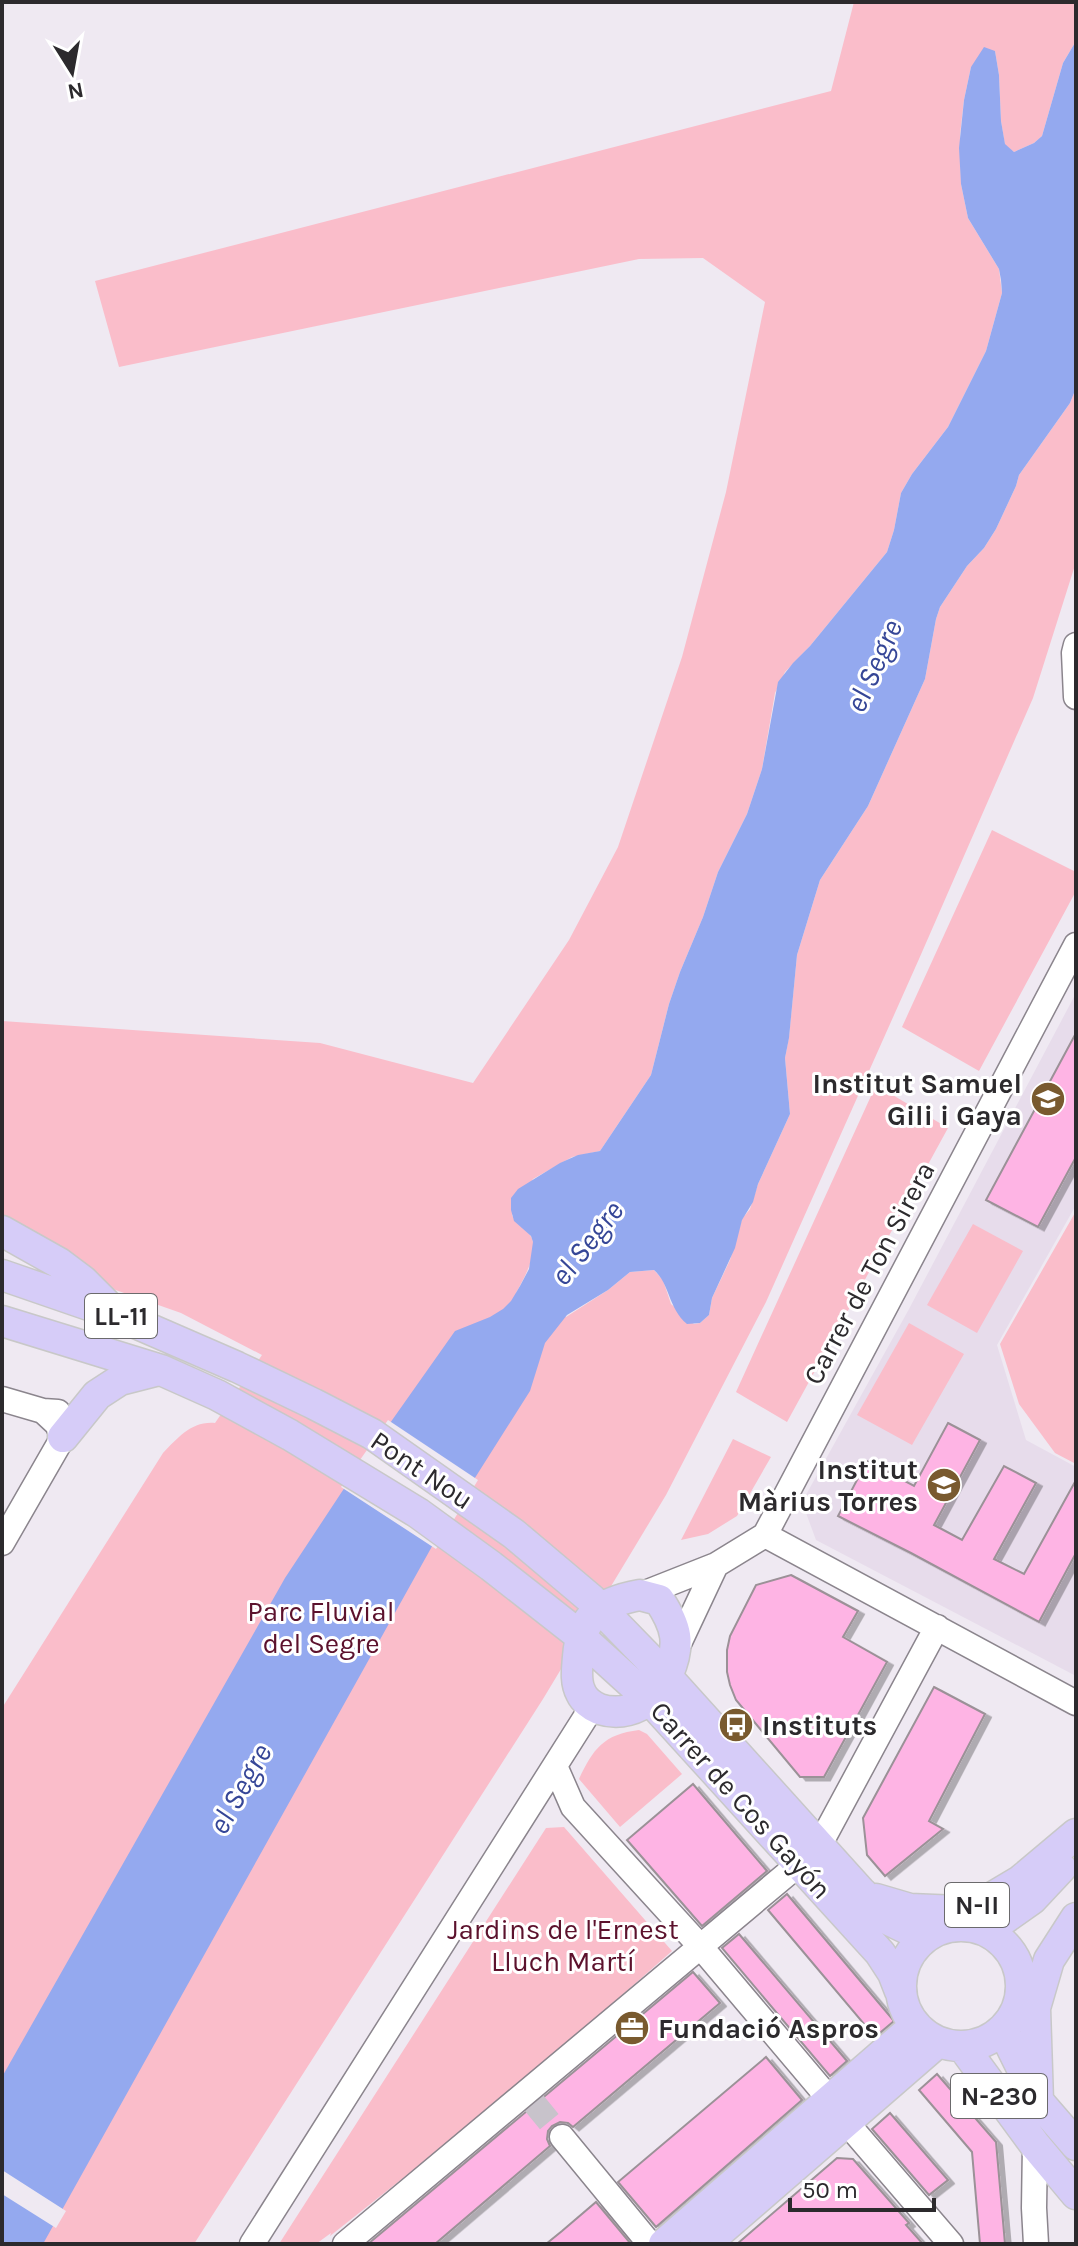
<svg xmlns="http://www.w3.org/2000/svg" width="1078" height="2246" font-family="Karla,sans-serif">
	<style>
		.built { fill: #e7dceb }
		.green { fill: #fabdca }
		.water { fill: #94a9ef }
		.pier { fill: #efe9f2 }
		.building { fill: #feb4e4; stroke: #9b9197; stroke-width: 2; filter: url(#shadow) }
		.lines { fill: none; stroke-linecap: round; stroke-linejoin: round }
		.minor-tunnel { stroke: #c8c3cb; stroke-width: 24; stroke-dasharray: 24 12; stroke-linecap: butt }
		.minor-casing { stroke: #8b858d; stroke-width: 27 }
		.major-casing { stroke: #c8c8c8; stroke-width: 33 }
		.minor { stroke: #fff; stroke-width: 24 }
		.major { stroke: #d6ccf8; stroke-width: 30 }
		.labels { text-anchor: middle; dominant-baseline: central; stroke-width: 6; stroke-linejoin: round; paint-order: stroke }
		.shield { fill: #fff; stroke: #6b6a6c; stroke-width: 2 }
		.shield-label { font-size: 26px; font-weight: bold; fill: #2c2a2d }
		.poi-label { font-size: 28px; font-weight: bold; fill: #2c2a2d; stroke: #fff; text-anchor: end }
		.street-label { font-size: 28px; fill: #2c2a2d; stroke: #fff }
		.park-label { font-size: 28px; fill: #5c122d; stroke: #fff }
		.water-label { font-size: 30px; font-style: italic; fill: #354697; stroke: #fff }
	</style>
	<defs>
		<filter id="shadow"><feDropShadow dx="6" dy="3.5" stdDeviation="0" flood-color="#0004"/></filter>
	</defs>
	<rect width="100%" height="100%" fill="#efe9f2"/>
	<path class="built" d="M 1076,993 L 1076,1205 L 997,1345 L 1026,1440 L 1076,1467 L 1076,1676 L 816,1540 L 802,1502 L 909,1309 Z"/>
	<path class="green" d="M 854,2 L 1076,2 L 1076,41 L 1063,63 L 1042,136 L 1034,143 L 1014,152 L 1005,145 L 1001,121 L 999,75 L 995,51 L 971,67 L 964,100 L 960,135 L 961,184 L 968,218 L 999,269 L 1002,293 L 986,351 L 948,427 L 912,474 L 901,493 L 894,530 L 887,552 L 810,646 L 785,672 L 775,693 L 762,769 L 747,814 L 718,872 L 703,917 L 680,972 L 669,1004 L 651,1075 L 600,1151 L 572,1157 L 533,1179 L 512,1215 C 516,1225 524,1227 530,1235 C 541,1250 523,1280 516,1293 L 566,1317 L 608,1290 L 630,1272 L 654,1270 L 663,1280 L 671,1304 L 694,1324 L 700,1323 L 709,1315 L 712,1298 L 730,1260 L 742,1219 L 750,1209 L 758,1184 L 790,1114 L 785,1058 L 789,1037 L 797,955 L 820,880 L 868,806 L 925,679 L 936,619 L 940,607 L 967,566 L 984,548 L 996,529 L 1016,486 L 1019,475 L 1070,403 L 1076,388 L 1076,562 L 1033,698 L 919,959 L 766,1302 L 666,1495 L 543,1699 L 194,2244 L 2,2244 L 2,1708 L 163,1453 C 178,1438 191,1421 215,1423 L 262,1355 L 181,1313 L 2,1250 L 2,1021 L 320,1043 L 473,1083 L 569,940 L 618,847 L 682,657 L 726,492 L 765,302 L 703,258 L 639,259 L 119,367 L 95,281 L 831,91 Z
		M 992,830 L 1076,872 L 1076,891 L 979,1071 L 902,1027 Z
		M 876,1085 L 948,1128 L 787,1422 L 736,1392 Z
		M 1076,1211 L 1076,1464 L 1055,1453 L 1019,1404 L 1000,1344 Z
		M 973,1224 L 1023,1251 L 977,1333 L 927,1305 Z
		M 909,1323 L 964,1354 L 912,1445 L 857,1415 Z
		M 733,1439 L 771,1457 L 737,1516 L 708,1534 L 681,1540 Z
		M 639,1730 L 647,1734 L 682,1774 L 620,1827 L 579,1779 C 593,1749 604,1734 639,1730 Z
		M 564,1827 L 672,1951 L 518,2087 L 330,2236 L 331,2233 L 316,2244 L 279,2244 L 546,1828 Z"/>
	<path class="water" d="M 1076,41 L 1076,388 L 1070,403 L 1019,475 L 1016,486 L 996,529 L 984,548 L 967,566 L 940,607 L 936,619 L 925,679 L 868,806 L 820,880 L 797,955 L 789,1038 L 785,1058 L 790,1114 L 758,1184 L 753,1202 L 742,1220 L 735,1248 L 712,1298 L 709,1315 L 700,1323 L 687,1324 C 668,1308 670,1284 654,1270 L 630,1272 L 608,1290 L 567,1315 L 545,1343 L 530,1391 L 435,1541 L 43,2244 L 2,2244 L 2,2077 L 285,1578 L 347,1484 L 455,1331 L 490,1317 L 503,1309 L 511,1301 L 520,1286 L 529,1269 L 533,1242 L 531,1236 L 514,1221 L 511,1210 L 511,1198 L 518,1189 L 560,1163 L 578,1155 L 600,1151 L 651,1075 L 669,1004 L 680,972 L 703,917 L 718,872 L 747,814 L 762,769 L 778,682 L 793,663 L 810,646 L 887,552 L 894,530 L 901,493 L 912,474 L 948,427 L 986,351 L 1002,293 L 1001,280 L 999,269 L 968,218 L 961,184 L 959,148 L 964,100 L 971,67 L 984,47 L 995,51 L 999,75 L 1001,121 L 1005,144 L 1014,152 L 1034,143 L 1042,136 L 1063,63 Z"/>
	<path class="pier" d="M 388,1420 L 478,1480 L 436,1549 L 341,1487 Z
		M 2,2170 L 66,2211 L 56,2228 L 2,2194 Z"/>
	<path class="building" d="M 1076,1033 L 1076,1157 L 1038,1227 L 986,1200 Z
		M 948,1423 L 980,1440 L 934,1525 L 962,1540 L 1004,1466 L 1036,1483 L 994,1559 L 1024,1574 L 1076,1480 L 1076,1553 L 1039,1622 L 911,1553 L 838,1516 L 867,1461 L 914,1486 Z
		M 791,1575 L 858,1611 L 843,1637 L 887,1662 L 824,1777 L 800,1777 L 736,1700 L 730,1685 L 727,1672 L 727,1650 L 730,1636 L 756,1585 Z
		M 934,1687 L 985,1714 L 929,1821 L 943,1829 L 885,1876 L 867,1855 L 863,1818 Z
		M 693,1784 L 767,1871 L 702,1926 L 627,1840 Z
		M 787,1894 L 894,2021 L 875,2037 L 768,1910 Z
		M 739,1934 L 847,2061 L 830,2076 L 722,1948 Z
		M 693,1972 L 720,2003 L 573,2127 L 568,2123 L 560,2122 L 552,2126 L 548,2131 L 547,2139 L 550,2146 L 435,2244 L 368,2244 Z
		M 766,2057 L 802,2100 L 656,2227 L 618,2182 Z
		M 937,2074 L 996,2142 L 1005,2244 L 980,2244 L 972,2152 L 919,2090 Z
		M 890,2113 L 948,2180 L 929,2195 L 872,2129 Z
		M 837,2158 L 853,2159 L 909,2223 L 906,2225 L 923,2244 L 737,2244 Z
		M 596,2202 L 631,2244 L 546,2244 L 562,2231 Z"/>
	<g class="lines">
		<path class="minor-tunnel" d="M 534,2103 L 562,2137"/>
		<g class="minor-casing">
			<path id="minor" d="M 1076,645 L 1074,653 L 1076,697
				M 2,1399 L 43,1411 L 58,1412
				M 765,1535 L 1076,1703
				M 2,1543 L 63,1437 L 57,1424 L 43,1411
				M 640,1595 L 716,1565 L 765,1535 L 1076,945
				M 676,1650 L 716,1565
				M 555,1766 L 573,1807 L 700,1946 L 831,2101
				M 819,1846 L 937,1627
				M 846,2122 L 951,2244
				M 562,2137 L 650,2244
				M 1035,2145 L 1034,2208 L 1036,2244
				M 252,2244 L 592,1707
				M 345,2244 L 799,1864"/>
		</g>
		<g class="major-casing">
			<path id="major" d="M 2,1231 L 59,1263 L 83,1281 L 111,1309
				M 2,1275 L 115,1314 L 237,1367 L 314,1404 L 372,1434 L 514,1534 L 591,1599 L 667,1677 L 860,1891 L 891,1921 L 924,1937
				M 2,1321 L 161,1370 L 217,1395 L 290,1435 L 418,1513 L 491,1566 L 574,1631 L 650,1700 L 880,1953 L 893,1973 L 900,1991
				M 63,1437 L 97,1395 L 120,1380 L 159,1370
				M 640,1595 L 659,1600 C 677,1627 681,1644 668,1674 C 657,1702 628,1718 599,1709 C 592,1706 584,1700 581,1693 C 575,1682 577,1669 578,1657 C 581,1615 601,1602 640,1595 Z
				M 876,1899 L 910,1909 L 958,1911 L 983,1903 L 1020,1881 L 1076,1834
				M901 1986a60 60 0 1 1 120 0a60 60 0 1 1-120 0Z
				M 987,1931 L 1032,1899 L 1061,1868
				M 1003,2030 L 1038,2101 L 1076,2145
				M 963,2047 L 1035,2145 L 1076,2194
				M 1038,2101 L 1035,2008 L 1049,1960 L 1076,1918
				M 664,2244 L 915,2026
				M 705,2244 L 938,2042"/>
		</g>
		<use href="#minor" class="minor"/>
		<use href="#major" class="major"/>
	</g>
	<defs>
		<g id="school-disc" transform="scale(1.8)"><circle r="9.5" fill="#795a2f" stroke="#fff"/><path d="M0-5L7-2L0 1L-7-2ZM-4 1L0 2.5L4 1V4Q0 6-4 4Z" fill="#fff"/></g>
		<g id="bus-disc" transform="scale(1.8)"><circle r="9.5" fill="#795a2f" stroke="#fff"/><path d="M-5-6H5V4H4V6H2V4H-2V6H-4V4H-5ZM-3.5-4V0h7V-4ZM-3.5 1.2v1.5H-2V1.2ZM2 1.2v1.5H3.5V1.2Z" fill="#fff"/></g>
		<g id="office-disc" transform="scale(1.8)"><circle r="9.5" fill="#795a2f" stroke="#fff"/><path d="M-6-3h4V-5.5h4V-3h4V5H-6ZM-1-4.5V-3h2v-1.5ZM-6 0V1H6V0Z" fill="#fff"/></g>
	</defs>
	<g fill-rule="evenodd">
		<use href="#school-disc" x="1048" y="1099"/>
		<use href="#school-disc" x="944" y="1485"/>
		<use href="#bus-disc" x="736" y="1725"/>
		<use href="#office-disc" x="632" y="2028"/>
	</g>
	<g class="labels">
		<g class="shield">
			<rect x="85" y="1294" width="72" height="44" rx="6"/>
			<rect x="945" y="1883" width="64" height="44" rx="6"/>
			<rect x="951" y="2074" width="96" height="44" rx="6"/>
		</g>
		<g class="shield-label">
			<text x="121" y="1316">LL-11</text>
			<text x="977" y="1905">N-II</text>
			<text x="999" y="2096">N-230</text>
		</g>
		<g class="poi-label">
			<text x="1022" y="1083">Institut Samuel<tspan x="1022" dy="32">Gili i Gaya</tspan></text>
			<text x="918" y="1469">Institut<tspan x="918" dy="32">Màrius Torres</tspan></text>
			<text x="762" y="1725" text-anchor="start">Instituts</text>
			<text x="658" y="2028" text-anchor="start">Fundació Aspros</text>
		</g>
		<g class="street-label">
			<text transform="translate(869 1273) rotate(-62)">Carrer de Ton Sirera</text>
			<text transform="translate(422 1470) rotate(34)">Pont Nou</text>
			<text transform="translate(741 1800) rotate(48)">Carrer de Cos Gayón</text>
		</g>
		<g class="park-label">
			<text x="321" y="1611">Parc Fluvial<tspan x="321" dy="32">del Segre</tspan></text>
			<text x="563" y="1929">Jardins de l'Ernest<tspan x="563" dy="32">Lluch Martí</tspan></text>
		</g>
		<g class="water-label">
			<text transform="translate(874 666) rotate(-66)">el Segre</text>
			<text transform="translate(587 1243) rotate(-52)">el Segre</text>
			<text transform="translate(240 1789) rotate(-61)">el Segre</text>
		</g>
	</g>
	<rect width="1078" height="2246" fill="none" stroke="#2c2a2d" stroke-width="8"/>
	<g transform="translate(72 72) rotate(169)" stroke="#ffffff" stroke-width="6" paint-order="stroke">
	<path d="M0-6L14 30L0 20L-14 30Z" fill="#2c2a2d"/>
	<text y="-12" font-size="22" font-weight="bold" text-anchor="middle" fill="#2c2a2d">N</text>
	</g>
	<path d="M790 2198v12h144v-12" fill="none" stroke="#2c2a2d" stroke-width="4"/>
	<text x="802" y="2198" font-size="24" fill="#2c2a2d" stroke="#ffffff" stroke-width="6" paint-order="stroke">50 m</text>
</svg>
